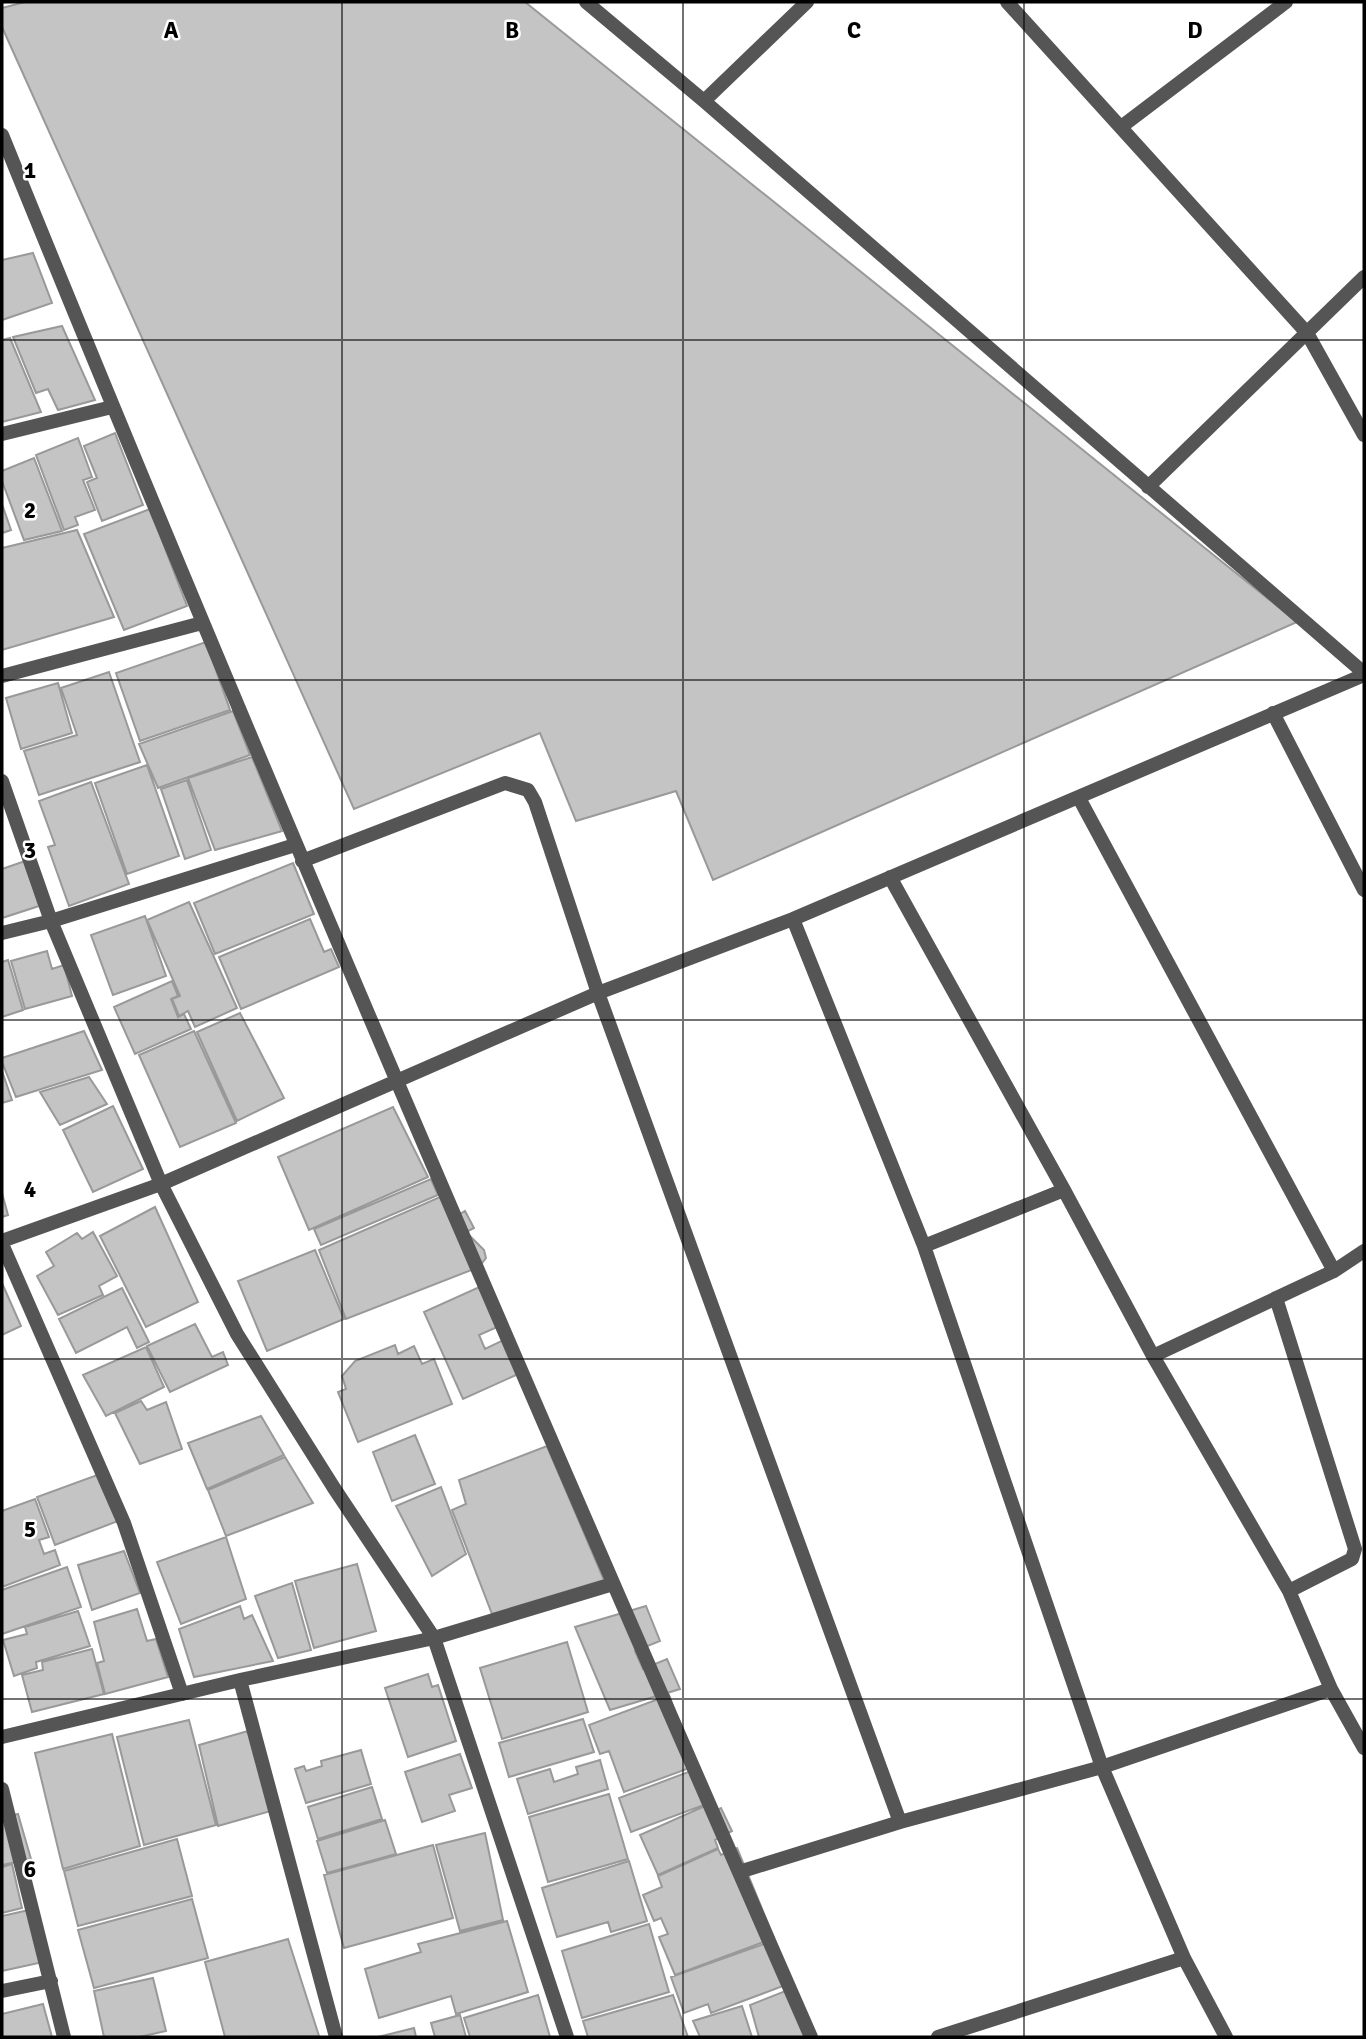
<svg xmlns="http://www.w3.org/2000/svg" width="1366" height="2039" font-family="Signika,sans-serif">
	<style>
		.building { fill: #c4c4c4; stroke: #999; stroke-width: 2 }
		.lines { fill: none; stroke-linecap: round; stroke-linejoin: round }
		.minor { stroke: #555; stroke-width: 14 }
		.grid { fill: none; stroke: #000; stroke-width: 2; stroke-opacity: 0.55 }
		.grid-label { font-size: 23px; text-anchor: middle; font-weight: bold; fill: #000; stroke: #fff; stroke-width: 5; stroke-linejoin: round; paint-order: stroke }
	</style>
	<rect width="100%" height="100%" fill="#fff"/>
	<path class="building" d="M 25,2 L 525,2 L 1297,622 L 713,880 L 676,791 L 576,821 L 540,733 L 354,809 L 2,27 L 2,8 Z
		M 33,253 L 52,303 L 2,320 L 2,260 Z
		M 62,326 L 95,400 L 58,410 L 48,389 L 36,393 L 13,337 Z
		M 10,338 L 41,412 L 2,422 L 2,340 Z
		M 115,433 L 143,505 L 102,521 L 87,482 L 97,478 L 84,446 Z
		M 78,438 L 92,477 L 83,480 L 95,510 L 75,517 L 78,525 L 64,530 L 36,455 Z
		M 34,458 L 62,531 L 24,540 L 2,481 L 2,471 Z
		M 2,504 L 11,530 L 2,533 Z
		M 150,509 L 187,606 L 124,630 L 84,534 Z
		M 77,530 L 114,617 L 2,650 L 2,548 Z
		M 206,642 L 230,710 L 140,741 L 116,673 Z
		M 109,672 L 140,762 L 39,795 L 24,751 L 77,735 L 61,688 Z
		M 58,683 L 72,733 L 21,749 L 6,698 Z
		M 233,711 L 250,755 L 158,788 L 139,744 Z
		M 252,757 L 282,831 L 215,850 L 188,778 Z
		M 147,765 L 179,856 L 127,874 L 95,783 Z
		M 187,780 L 211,850 L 185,859 L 161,789 Z
		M 91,782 L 129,884 L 69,906 L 48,847 L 55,845 L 39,801 Z
		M 25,861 L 39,906 L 2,918 L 2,869 Z
		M 293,863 L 314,914 L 215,954 L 194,903 Z
		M 189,902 L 237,1008 L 195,1027 L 188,1011 L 179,1016 L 172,999 L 180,996 L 147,920 Z
		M 145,916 L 166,976 L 113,995 L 91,935 Z
		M 310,919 L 324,952 L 331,949 L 339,967 L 241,1009 L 219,957 Z
		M 47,951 L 52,969 L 64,965 L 72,996 L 25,1009 L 11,961 Z
		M 8,960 L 23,1010 L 2,1017 L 2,962 Z
		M 172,981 L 178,996 L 171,999 L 178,1017 L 184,1014 L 191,1029 L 135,1054 L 114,1007 Z
		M 240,1013 L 284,1098 L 237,1121 L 197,1032 Z
		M 84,1031 L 102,1070 L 16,1097 L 2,1062 L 2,1058 Z
		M 194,1031 L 236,1123 L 180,1147 L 139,1055 Z
		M 2,1071 L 12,1100 L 2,1103 Z
		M 89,1077 L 107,1104 L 60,1125 L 40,1092 Z
		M 113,1106 L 143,1169 L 93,1192 L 63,1130 Z
		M 393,1107 L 428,1177 L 309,1230 L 278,1157 Z
		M 431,1179 L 438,1195 L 321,1245 L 314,1229 Z
		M 2,1193 L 8,1215 L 2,1217 Z
		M 440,1197 L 450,1220 L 465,1211 L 474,1228 L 466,1232 L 484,1250 L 486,1258 L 479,1267 L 346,1319 L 319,1250 Z
		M 155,1207 L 198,1302 L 146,1327 L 100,1236 Z
		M 93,1232 L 117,1276 L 99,1286 L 103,1295 L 58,1315 L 37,1276 L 54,1266 L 46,1252 L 77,1233 L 82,1239 Z
		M 315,1250 L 344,1319 L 267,1351 L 238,1281 Z
		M 2,1283 L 21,1326 L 2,1335 Z
		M 486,1284 L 504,1324 L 479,1335 L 485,1349 L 510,1337 L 525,1371 L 463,1399 L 424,1312 Z
		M 122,1288 L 149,1342 L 137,1348 L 127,1327 L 76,1353 L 59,1319 Z
		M 195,1324 L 212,1357 L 223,1352 L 228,1365 L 170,1392 L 147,1346 Z
		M 395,1345 L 398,1354 L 414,1346 L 422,1364 L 434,1359 L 452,1404 L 358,1442 L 338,1392 L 346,1389 L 342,1376 L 355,1361 Z
		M 146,1347 L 164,1387 L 106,1416 L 83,1375 Z
		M 141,1401 L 147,1410 L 166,1402 L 182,1449 L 140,1464 L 115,1413 Z
		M 261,1416 L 284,1455 L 207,1489 L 188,1443 Z
		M 415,1435 L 435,1484 L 392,1501 L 373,1452 Z
		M 547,1446 L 604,1580 L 492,1614 L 452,1510 L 466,1504 L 459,1480 Z
		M 285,1457 L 313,1503 L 226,1536 L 208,1490 Z
		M 100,1474 L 118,1521 L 55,1545 L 37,1497 Z
		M 441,1487 L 466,1554 L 432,1576 L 396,1506 Z
		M 35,1499 L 49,1537 L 39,1540 L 44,1554 L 55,1550 L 60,1565 L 2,1587 L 2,1511 Z
		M 226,1537 L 246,1599 L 181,1624 L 157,1562 Z
		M 124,1551 L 140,1593 L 92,1610 L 78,1565 Z
		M 357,1564 L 376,1631 L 314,1648 L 295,1581 Z
		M 67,1567 L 81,1607 L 2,1634 L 2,1590 Z
		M 292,1583 L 311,1650 L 278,1658 L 255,1596 Z
		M 240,1606 L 244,1619 L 252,1615 L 273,1661 L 194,1677 L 179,1629 Z
		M 646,1606 L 660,1641 L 635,1651 L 643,1669 L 667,1659 L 680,1689 L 610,1710 L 575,1627 Z
		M 137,1609 L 147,1641 L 156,1639 L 168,1677 L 105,1694 L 97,1663 L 104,1661 L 94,1622 Z
		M 78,1611 L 90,1646 L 36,1662 L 37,1668 L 14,1676 L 3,1640 L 27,1634 L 25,1627 Z
		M 567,1642 L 588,1712 L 502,1739 L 480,1668 Z
		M 92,1649 L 104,1694 L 32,1712 L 22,1675 L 43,1670 L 42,1662 Z
		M 428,1674 L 432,1687 L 438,1685 L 456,1741 L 408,1757 L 385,1688 Z
		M 669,1695 L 695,1766 L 624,1792 L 609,1751 L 600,1754 L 589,1725 Z
		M 583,1719 L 594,1752 L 509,1777 L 499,1743 Z
		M 189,1720 L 216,1825 L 144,1845 L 117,1737 Z
		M 248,1731 L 274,1810 L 218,1826 L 199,1745 Z
		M 112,1734 L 140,1846 L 63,1869 L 35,1753 Z
		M 361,1750 L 371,1784 L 306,1803 L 295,1769 L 304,1766 L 306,1771 L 322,1766 L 321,1761 Z
		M 460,1754 L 472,1788 L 449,1795 L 455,1811 L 422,1822 L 405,1772 Z
		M 600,1760 L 608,1789 L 528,1814 L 517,1779 L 550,1769 L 554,1782 L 578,1774 L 576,1767 Z
		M 699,1768 L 712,1802 L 631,1832 L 619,1798 Z
		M 372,1787 L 382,1819 L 318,1839 L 308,1807 Z
		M 609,1794 L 628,1859 L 548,1882 L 529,1817 Z
		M 707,1805 L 711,1813 L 721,1808 L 732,1831 L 715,1840 L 718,1848 L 658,1875 L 640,1835 Z
		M 18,1814 L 31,1859 L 2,1865 L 2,1818 Z
		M 385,1820 L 396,1854 L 327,1873 L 317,1841 Z
		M 485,1833 L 503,1920 L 460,1931 L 436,1845 Z
		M 177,1839 L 192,1896 L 78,1926 L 64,1871 Z
		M 433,1845 L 453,1918 L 344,1948 L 324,1875 Z
		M 737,1848 L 774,1938 L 675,1975 L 659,1937 L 668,1934 L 661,1918 L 654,1921 L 643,1895 L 662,1887 L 658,1876 L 718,1849 L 721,1855 Z
		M 629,1861 L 647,1921 L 611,1932 L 608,1922 L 557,1937 L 542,1888 Z
		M 12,1864 L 22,1908 L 2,1913 L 2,1867 Z
		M 192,1899 L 208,1958 L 94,1988 L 78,1930 Z
		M 29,1910 L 43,1962 L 2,1971 L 2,1916 Z
		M 507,1921 L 528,1992 L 456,2014 L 451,1996 L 379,2018 L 365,1969 L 421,1952 L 418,1944 Z
		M 649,1924 L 669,1992 L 582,2018 L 562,1951 Z
		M 288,1939 L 319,2036 L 225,2037 L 205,1962 Z
		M 767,1943 L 783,1986 L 711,2013 L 708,2004 L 684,2013 L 671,1977 Z
		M 153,1978 L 166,2031 L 139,2037 L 104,2037 L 94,1991 Z
		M 788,1990 L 808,2037 L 759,2037 L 750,2005 Z
		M 538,1995 L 550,2037 L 470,2037 L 464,2018 Z
		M 673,1995 L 688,2037 L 588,2037 L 583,2021 Z
		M 43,2004 L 52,2037 L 2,2037 L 2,2014 Z
		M 742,2006 L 752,2037 L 700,2037 L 693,2021 Z
		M 460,2015 L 466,2037 L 435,2037 L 431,2023 Z
		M 414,2028 L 416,2037 L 378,2037 Z"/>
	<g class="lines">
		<path class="minor" d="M 586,2 L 704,101 L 1364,673
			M 1007,2 L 1307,333 L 1364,435
			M 704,101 L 807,2
			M 1121,127 L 1286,2
			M 2,135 C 261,773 535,1406 811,2037
			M 2,434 L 112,407
			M 1148,487 L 1364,277
			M 2,676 L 202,623
			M 1273,713 L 1364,890
			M 2,781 L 51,921 L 161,1184 L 237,1334 L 334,1488 L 434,1638 L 567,2037
			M 1079,798 L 1334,1271
			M 302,861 L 505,783 L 528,790 L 535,802 L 598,993 L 900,1822
			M 890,877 L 1064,1190 L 1153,1356 L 1289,1591 L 1331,1689 L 1364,1748
			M 793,919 L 924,1246 L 1102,1767 L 1184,1958 L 1226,2037
			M 2,933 L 51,921 L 295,845
			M 2,1241 L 161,1184 L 598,993 L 793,919 L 1364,675
			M 2,1244 L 124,1523 L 182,1694
			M 924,1246 L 1064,1190
			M 1276,1298 L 1355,1549 L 1352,1559 L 1289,1591
			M 1153,1356 L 1334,1271 L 1364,1251
			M 240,1680 L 336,2037
			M 2,1737 L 240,1680 L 434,1638 L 613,1584
			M 2,1789 L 64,2037
			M 739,1872 L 900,1822 L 1102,1767 L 1331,1689
			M 2,1991 L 51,1981
			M 938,2037 L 1184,1958"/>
	</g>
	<path class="grid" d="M 342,2 L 342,2037M 683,2 L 683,2037M 1024,2 L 1024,2037M 2,340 L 1364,340M 2,680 L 1364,680M 2,1020 L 1364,1020M 2,1359 L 1364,1359M 2,1699 L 1364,1699"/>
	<g class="grid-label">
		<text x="171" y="38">A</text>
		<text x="512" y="38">B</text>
		<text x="854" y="38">C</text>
		<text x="1195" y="38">D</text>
		<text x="30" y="178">1</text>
		<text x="30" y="518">2</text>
		<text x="30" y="858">3</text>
		<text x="30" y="1197">4</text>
		<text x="30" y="1537">5</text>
		<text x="30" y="1877">6</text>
	</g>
	<rect width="1366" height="2039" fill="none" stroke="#000000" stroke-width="7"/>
</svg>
